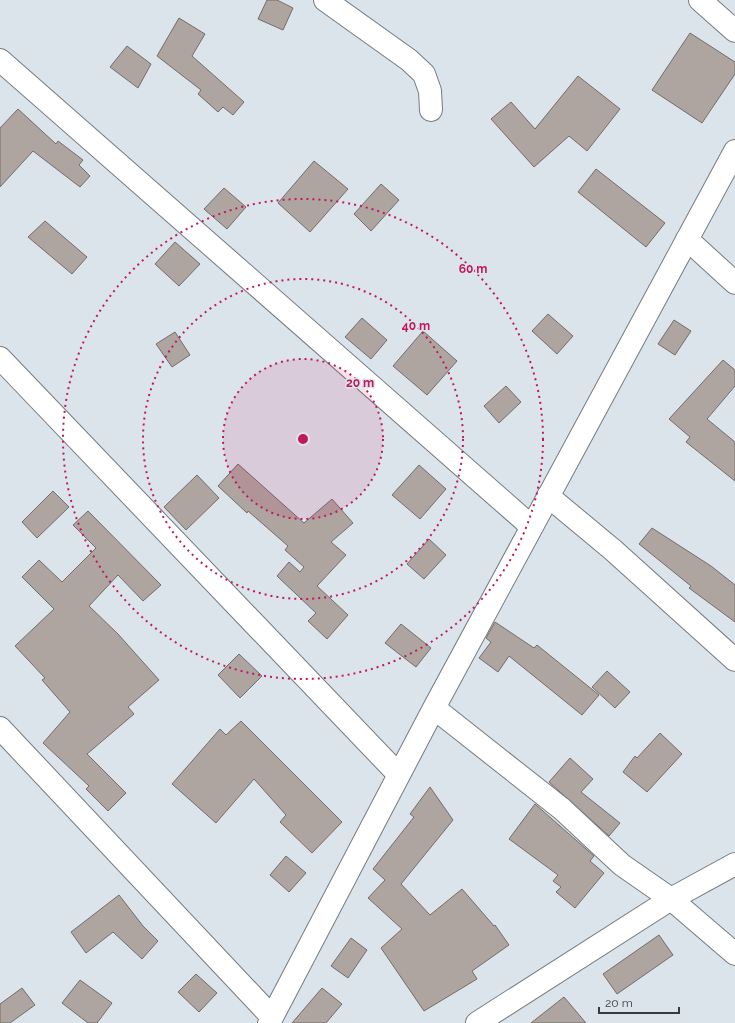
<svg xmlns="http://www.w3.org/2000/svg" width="735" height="1023" font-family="Raleway,sans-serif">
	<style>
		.building { fill: #aea5a0; stroke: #746c68 }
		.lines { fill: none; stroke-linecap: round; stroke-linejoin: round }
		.minor-casing { stroke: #747b81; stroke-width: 24 }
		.minor { stroke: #fff; stroke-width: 22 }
		.ring { fill: none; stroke: #c2185b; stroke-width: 2; stroke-dasharray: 2 4 }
		.centre { fill: #c2185b; stroke: #dce4eb; stroke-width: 2 }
		.ring-label { font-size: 12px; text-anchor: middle; font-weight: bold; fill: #c2185b; stroke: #dce4eb; stroke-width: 3; stroke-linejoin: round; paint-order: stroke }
	</style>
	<rect width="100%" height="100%" fill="#dce4eb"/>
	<path class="building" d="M 267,0 L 277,0 L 293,8 L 283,30 L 258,19 Z
		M 179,18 L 205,34 L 192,56 L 244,102 L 233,115 L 223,107 L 218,112 L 198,94 L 201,90 L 157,56 Z
		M 690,33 L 735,62 L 735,74 L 702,123 L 652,90 Z
		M 127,46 L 151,64 L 138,88 L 110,67 Z
		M 578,76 L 620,109 L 587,151 L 569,136 L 534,167 L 491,119 L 511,102 L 535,129 Z
		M 18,109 L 56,144 L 58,141 L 83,160 L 79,165 L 90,176 L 80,187 L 33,151 L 0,187 L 0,128 Z
		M 314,161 L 348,189 L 310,232 L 278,203 Z
		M 596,169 L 665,223 L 646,247 L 578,192 Z
		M 381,184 L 399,200 L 371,231 L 354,214 Z
		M 224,188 L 246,207 L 227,229 L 204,209 Z
		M 45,221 L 87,257 L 72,274 L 28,237 Z
		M 175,242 L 200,264 L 179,286 L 155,264 Z
		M 548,314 L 573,336 L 557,354 L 532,331 Z
		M 362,318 L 387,340 L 371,359 L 345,337 Z
		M 674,320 L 691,331 L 675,355 L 658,344 Z
		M 423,331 L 457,361 L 427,395 L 393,366 Z
		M 175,332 L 190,355 L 172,367 L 156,344 Z
		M 723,360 L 735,370 L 735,386 L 707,419 L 735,442 L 735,481 L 686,442 L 690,437 L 669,419 Z
		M 506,386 L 521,402 L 499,423 L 484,406 Z
		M 238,464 L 304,523 L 332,499 L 353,523 L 331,542 L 346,555 L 317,586 L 348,615 L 327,639 L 308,621 L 316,613 L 277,576 L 289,562 L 300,572 L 304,567 L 285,550 L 288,546 L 248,511 L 247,513 L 218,486 Z
		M 419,465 L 446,489 L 420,519 L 392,495 Z
		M 197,475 L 219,498 L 186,530 L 164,507 Z
		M 53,491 L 69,507 L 37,538 L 22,522 Z
		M 88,511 L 161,585 L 143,601 L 118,575 L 89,606 L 118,634 L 159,680 L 128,707 L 134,714 L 87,754 L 126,793 L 108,811 L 86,789 L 89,786 L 43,743 L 70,712 L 42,680 L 45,678 L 15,646 L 54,609 L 22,577 L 39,560 L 62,582 L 96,548 L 73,525 Z
		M 652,528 L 711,566 L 735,585 L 735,622 L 689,588 L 691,586 L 639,544 Z
		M 429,539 L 446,555 L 424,579 L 407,564 Z
		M 495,622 L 534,648 L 537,645 L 599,695 L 582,715 L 509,656 L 498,672 L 479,658 L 491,642 L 486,638 Z
		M 401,624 L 431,648 L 416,667 L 385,643 Z
		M 239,654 L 262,676 L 240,698 L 218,675 Z
		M 607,671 L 630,692 L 615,708 L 592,687 Z
		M 241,721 L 342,822 L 312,853 L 280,822 L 286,815 L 254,779 L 216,823 L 172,784 L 220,729 L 226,735 Z
		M 660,733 L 682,754 L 647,792 L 623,772 L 635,756 L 637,758 Z
		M 570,758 L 593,779 L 581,792 L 620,823 L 609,836 L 549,782 Z
		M 430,787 L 453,820 L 401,884 L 430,915 L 462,889 L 494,926 L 495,925 L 509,945 L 472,971 L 477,979 L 424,1011 L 381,948 L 402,929 L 368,898 L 385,880 L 373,869 L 414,817 L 410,814 Z
		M 535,804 L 594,856 L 590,861 L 604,873 L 575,908 L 556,892 L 561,887 L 553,881 L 558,875 L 509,839 Z
		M 286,856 L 306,873 L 289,892 L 270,875 Z
		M 119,895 L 143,926 L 158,941 L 142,959 L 113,932 L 86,953 L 71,932 Z
		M 659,935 L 673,955 L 617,994 L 603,974 Z
		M 351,938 L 367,950 L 348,978 L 331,966 Z
		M 196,974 L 217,993 L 199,1012 L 178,992 Z
		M 80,980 L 112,1003 L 97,1023 L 88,1023 L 62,1003 Z
		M 22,988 L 35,1005 L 10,1023 L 0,1023 L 0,1004 Z
		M 322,988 L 342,1004 L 326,1023 L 292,1023 Z
		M 564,997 L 586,1023 L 531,1023 Z"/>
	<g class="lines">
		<g class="minor-casing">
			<path id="minor" d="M 325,0 L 409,60 L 424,74 L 430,91 L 431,110
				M 700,0 L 735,31
				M 0,60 L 532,527
				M 687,239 L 735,283
				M 0,358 L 399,775
				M 548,496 L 613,550 L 735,660
				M 434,708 L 562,809 L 622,865 L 671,899 L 735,954
				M 0,728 L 272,1017
				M 269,1023 L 434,708 L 735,151
				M 477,1023 L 671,899 L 735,864"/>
		</g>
		<use href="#minor" class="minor"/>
	</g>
	<circle cx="303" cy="439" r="80" fill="#c2185b" fill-opacity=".12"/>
	<g class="ring">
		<circle cx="303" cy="439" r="80"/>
		<circle cx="303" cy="439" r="160"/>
		<circle cx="303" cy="439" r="240"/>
	</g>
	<circle cx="303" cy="439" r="6" class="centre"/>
	<g class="ring-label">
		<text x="473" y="273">60 m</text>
		<text x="416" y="330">40 m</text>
		<text x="360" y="387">20 m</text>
	</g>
	<path d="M599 1007v6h80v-6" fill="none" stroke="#383b3e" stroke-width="2"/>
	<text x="605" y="1007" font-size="12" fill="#383b3e" stroke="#dce4eb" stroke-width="3" paint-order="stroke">20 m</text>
</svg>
